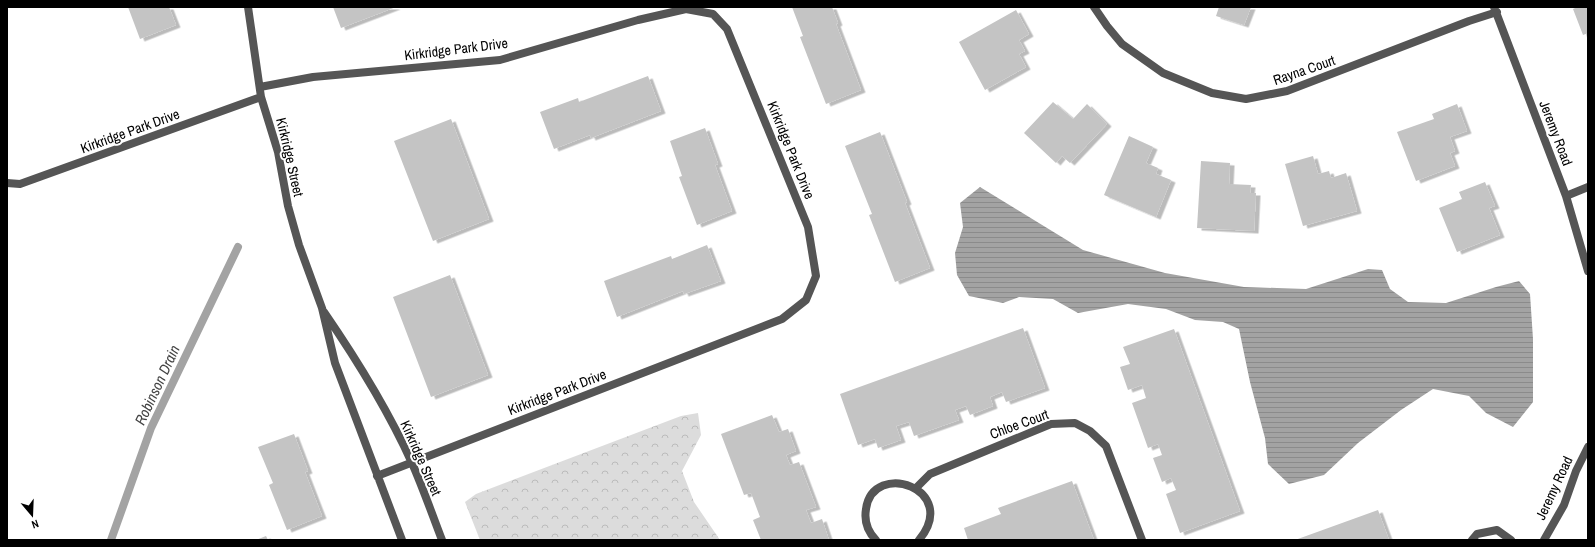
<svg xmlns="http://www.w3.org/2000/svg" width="1595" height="547" font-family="'Archivo Narrow',sans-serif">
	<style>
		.forest { fill: url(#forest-crowns) }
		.water { fill: url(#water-rules) }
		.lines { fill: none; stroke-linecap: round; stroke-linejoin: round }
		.stream { stroke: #a3a3a3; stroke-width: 8 }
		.building { fill: #c4c4c4; filter: url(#shadow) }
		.street { stroke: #555; stroke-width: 8 }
		.labels { text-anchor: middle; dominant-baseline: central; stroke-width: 4; stroke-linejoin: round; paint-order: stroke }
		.street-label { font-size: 14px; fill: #000; stroke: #fff }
		.water-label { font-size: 15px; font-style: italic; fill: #444; stroke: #fff }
	</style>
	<defs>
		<pattern id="forest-crowns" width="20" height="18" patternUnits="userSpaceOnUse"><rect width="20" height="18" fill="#dcdcdc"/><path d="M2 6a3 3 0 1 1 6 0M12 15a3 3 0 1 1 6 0" fill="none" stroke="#bbb"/></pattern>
		<pattern id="water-rules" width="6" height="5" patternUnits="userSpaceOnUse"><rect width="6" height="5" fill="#a3a3a3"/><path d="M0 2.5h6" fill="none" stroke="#8b8b8b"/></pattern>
		<filter id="shadow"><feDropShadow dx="4.5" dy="2.5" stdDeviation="0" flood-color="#0004"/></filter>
	</defs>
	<rect width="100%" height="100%" fill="#fff"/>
	<path class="forest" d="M 698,413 L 701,435 L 682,471 L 694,502 L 720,540 L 480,540 L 465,502 L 476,494 L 681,416 Z"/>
	<path class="water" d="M 980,187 L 1083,250 L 1165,273 L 1244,287 L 1306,289 L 1368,269 L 1382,270 L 1390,289 L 1408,302 L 1446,303 L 1496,287 L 1519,281 L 1530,294 L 1533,339 L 1533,402 L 1513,427 L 1486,413 L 1469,396 L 1433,389 L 1401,410 L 1358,443 L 1324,475 L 1289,484 L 1268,464 L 1265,438 L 1250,382 L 1239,329 L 1223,322 L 1195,320 L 1166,309 L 1128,304 L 1078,313 L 1053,299 L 1019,297 L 1003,303 L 969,296 L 957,275 L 955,253 L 963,227 L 960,203 Z"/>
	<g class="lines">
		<path class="stream" d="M 111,540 L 151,428 L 238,247"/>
	</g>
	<path class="building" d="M 128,7 L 169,7 L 176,25 L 140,39 Z
		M 333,7 L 396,7 L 341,28 Z
		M 792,7 L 832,7 L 838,23 L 836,24 L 861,90 L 826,104 L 800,37 L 803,36 Z
		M 1219,7 L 1251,7 L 1244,25 L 1216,16 Z
		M 1577,7 L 1588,7 L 1588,33 L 1583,35 L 1573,9 Z
		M 1016,10 L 1029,34 L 1019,40 L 1025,51 L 1019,54 L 1026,67 L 985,90 L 959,42 Z
		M 648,76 L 661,111 L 591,138 L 590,135 L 554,149 L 540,112 L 578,98 L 579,102 Z
		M 1053,102 L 1073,119 L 1087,104 L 1107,124 L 1070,163 L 1062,156 L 1056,163 L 1024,133 Z
		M 1457,104 L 1467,131 L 1450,137 L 1455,151 L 1450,153 L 1455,166 L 1416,181 L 1397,132 L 1434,119 L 1432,114 Z
		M 451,119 L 489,219 L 433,241 L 394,141 Z
		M 705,128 L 718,164 L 715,165 L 732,211 L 697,225 L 679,177 L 682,176 L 670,141 Z
		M 880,132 L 907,202 L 905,203 L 930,268 L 895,282 L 869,215 L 872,214 L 845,146 Z
		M 1129,136 L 1153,147 L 1146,163 L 1158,168 L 1156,174 L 1171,180 L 1156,217 L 1104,195 Z
		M 1313,156 L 1318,174 L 1329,171 L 1331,178 L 1346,173 L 1357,211 L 1303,226 L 1285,164 Z
		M 1201,161 L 1230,163 L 1229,184 L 1251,185 L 1250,193 L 1256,193 L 1254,231 L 1197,228 Z
		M 1485,182 L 1495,206 L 1489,208 L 1500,235 L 1457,252 L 1439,208 L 1462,199 L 1459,192 Z
		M 707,245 L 721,281 L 684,294 L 683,291 L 617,317 L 604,281 L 671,256 L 672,259 Z
		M 450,275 L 488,375 L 431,397 L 393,297 Z
		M 1023,328 L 1045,388 L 1006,402 L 1002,392 L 990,397 L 993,406 L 970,415 L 966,406 L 955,410 L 959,420 L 914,436 L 909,422 L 896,426 L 901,440 L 878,448 L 875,439 L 858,445 L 840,394 Z
		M 1174,329 L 1240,511 L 1180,533 L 1166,494 L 1176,490 L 1171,478 L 1162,482 L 1153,458 L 1162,455 L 1158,444 L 1148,448 L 1132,403 L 1146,398 L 1142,385 L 1128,390 L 1120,367 L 1130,364 L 1123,347 Z
		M 772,415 L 779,432 L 788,429 L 796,451 L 786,455 L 790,465 L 799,462 L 816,507 L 806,510 L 811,523 L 822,519 L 829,540 L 761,540 L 753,520 L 760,517 L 751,493 L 744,495 L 721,434 Z
		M 294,434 L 308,471 L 305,472 L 322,516 L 287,530 L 269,485 L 273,483 L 258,447 Z
		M 1072,481 L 1094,540 L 968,540 L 964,528 L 1001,514 L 998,508 Z
		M 1378,510 L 1389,540 L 1295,540 Z
		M 266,536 L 268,540 L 256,540 Z"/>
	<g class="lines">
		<path class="street" d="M 248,7 L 261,97 L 278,152 L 288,206 L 299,245 L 322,308 L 335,363 L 402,540
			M 1094,7 L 1107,26 L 1122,44 L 1163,73 L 1212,93 L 1246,99 L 1287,91 L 1469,21 L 1497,12
			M 1494,7 L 1566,196 L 1588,271
			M 260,87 L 313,77 L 500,60 L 638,20 L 686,9 L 713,14 L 727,29 L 808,227 L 816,276 L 806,300 L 782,319 L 377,476
			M 7,183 L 20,184 L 261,97
			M 1566,196 L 1588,187
			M 324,312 C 357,360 388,410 412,463 C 423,488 432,514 442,540
			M 916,488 L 930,474 L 1051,424 L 1075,423 L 1090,431 L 1106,446 L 1142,540
			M 876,540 C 867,531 864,521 866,509 C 873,459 961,489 919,540
			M 1472,540 L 1477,534 L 1497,530 L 1511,540
			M 1544,540 L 1564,505 L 1576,471 L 1588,447"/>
	</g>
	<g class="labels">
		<g class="street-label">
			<text transform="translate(456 49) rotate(-7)">Kirkridge Park Drive</text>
			<text transform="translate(1304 70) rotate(-19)">Rayna Court</text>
			<text transform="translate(130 131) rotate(-20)">Kirkridge Park Drive</text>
			<text transform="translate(1556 133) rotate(69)">Jeremy Road</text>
			<text transform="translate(791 150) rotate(68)">Kirkridge Park Drive</text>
			<text transform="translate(290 157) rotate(77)">Kirkridge Street</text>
			<text transform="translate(557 392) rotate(-21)">Kirkridge Park Drive</text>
			<text transform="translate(1019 424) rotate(-20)">Chloe Court</text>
			<text transform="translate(421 458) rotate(66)">Kirkridge Street</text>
			<text transform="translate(1554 488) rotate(-65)">Jeremy Road</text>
		</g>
		<g class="water-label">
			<text transform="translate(157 385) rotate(-65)">Robinson Drain</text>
		</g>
	</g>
	<rect width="1595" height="547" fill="none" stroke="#000000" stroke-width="16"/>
	<g transform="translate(32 515) rotate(161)" stroke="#ffffff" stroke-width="3" paint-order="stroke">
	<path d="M0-3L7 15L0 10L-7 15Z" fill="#000000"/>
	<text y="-6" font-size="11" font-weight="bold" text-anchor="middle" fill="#000000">N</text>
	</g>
</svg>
